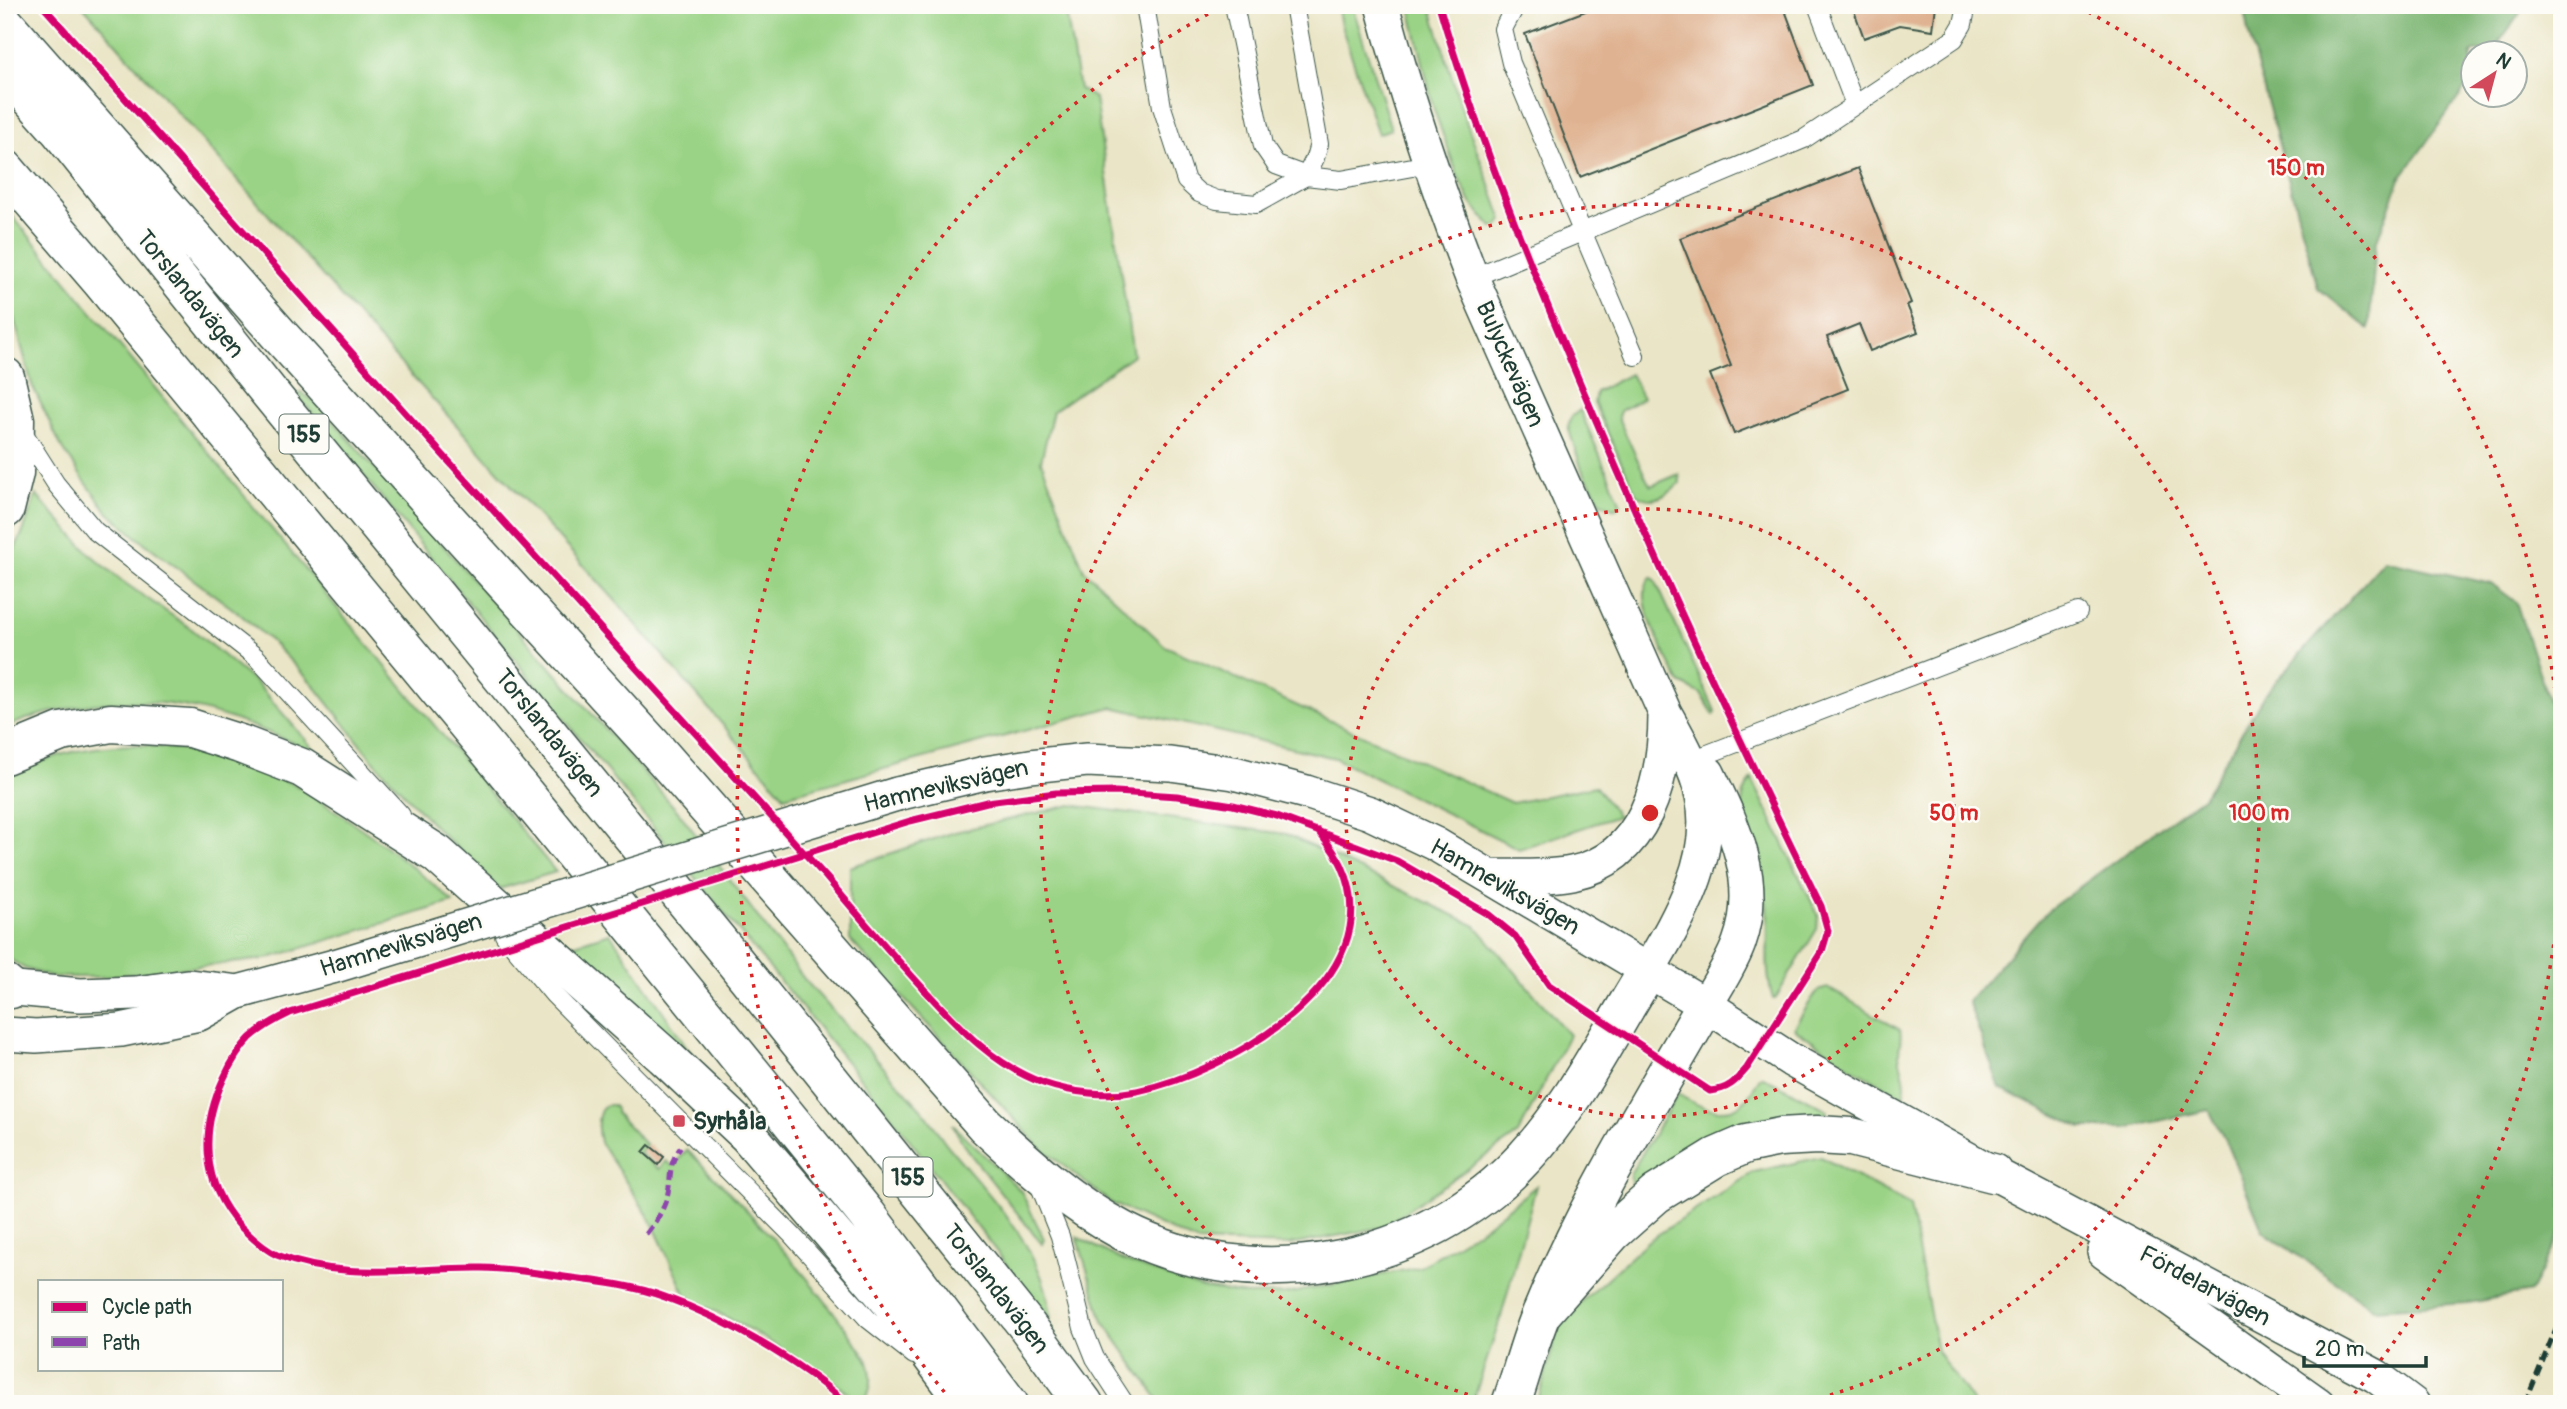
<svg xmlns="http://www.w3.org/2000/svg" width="2567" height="1409" font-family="Pangolin,sans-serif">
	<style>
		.green { fill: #9ad385; stroke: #5c885c; stroke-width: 2 }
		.forest { fill: #7bb572; stroke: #4d7953; stroke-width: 2 }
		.building { fill: #dfb291 }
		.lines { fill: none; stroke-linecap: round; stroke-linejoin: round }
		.lane-casing { stroke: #3d564a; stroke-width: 20 }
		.street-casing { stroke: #3d564a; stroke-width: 36 }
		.primary-casing { stroke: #3d564a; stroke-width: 41 }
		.lane { stroke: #fff; stroke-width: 18 }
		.street { stroke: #fff; stroke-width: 33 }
		.primary { stroke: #fff; stroke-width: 38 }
		.rail { stroke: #1f3d34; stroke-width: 5; stroke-dasharray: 10 5; stroke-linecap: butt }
		.street-bridge-casing { stroke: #3d564a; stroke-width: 36; stroke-linecap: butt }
		.street-bridge { stroke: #fff; stroke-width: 33 }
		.quiet { stroke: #8e44ad; stroke-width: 5; stroke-dasharray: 10 5; stroke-linecap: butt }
		.cycleway-casing { stroke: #fdfcf7; stroke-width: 11 }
		.cycleway { stroke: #d6006c; stroke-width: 7 }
		.ring { fill: none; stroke: #d62828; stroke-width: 3.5; stroke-dasharray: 3.5 7 }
		.poi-dot { fill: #d1495b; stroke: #fdfcf7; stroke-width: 2.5 }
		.labels { text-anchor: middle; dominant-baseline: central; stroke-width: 5; stroke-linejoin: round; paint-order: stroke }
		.shield { fill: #fdfcf7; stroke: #62766e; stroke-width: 2 }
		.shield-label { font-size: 23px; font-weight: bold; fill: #1f3d34 }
		.street-label { font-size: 24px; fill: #1f3d34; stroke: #fdfcf7 }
		.poi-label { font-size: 24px; font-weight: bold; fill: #1f3d34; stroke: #fdfcf7; text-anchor: start }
		.centre { fill: #d62828; stroke: #fdfcf7; stroke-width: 3.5 }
		.ring-label { font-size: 21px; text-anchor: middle; font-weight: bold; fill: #d62828; stroke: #fdfcf7; stroke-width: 5; stroke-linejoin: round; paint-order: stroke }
	</style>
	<rect width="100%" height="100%" fill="#fdfcf7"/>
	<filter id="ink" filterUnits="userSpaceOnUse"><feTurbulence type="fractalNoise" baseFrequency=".0143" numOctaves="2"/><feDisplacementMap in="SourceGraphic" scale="14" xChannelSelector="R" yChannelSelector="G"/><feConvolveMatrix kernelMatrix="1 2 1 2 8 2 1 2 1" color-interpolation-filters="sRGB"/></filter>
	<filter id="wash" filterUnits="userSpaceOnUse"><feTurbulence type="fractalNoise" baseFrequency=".00686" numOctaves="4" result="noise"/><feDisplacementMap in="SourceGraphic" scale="28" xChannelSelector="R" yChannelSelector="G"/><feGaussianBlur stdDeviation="1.57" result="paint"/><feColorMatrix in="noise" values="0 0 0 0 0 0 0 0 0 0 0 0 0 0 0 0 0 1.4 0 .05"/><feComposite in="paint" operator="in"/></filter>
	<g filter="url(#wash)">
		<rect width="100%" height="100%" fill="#eae5c6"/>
		<path class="green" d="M 82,5 L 1065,5 L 1079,89 L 1095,98 L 1133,355 L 1053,411 L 1041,461 L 1084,570 L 1165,646 L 1512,803 L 1595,786 L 1618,816 L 1519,849 L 1335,758 L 1112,707 L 784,796 L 623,609 L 383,344 Z
			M 1337,5 L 1352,5 L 1391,129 L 1378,134 L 1341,25 Z
			M 1412,5 L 1430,5 L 1463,113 L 1503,220 L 1497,227 L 1492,227 L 1471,203 L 1459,179 L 1434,110 L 1411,12 Z
			M 5,207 L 556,872 L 499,889 L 436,828 L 373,760 L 313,684 L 272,642 L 241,615 L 139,539 L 108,512 L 81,476 L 60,444 L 32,385 L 5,285 Z
			M 1630,374 L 1643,398 L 1620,411 L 1618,418 L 1648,482 L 1651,486 L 1679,474 L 1680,483 C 1668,496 1651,505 1636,494 L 1594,403 L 1596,392 Z
			M 301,392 L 320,406 L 681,815 L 805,980 L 923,1111 C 933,1123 939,1135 949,1147 C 990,1196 1045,1250 1051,1317 L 1049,1319 L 888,1112 L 303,402 L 298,395 Z
			M 1580,410 L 1621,504 L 1615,509 L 1601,502 L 1582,470 L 1568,427 L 1571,417 Z
			M 36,495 L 89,553 L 122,581 L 193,630 L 258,685 L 318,754 C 233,716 172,690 77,707 C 52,711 27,717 5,728 L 5,569 L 23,532 Z
			M 1651,577 L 1655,580 L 1716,713 L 1714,715 L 1701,694 L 1680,683 L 1675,674 C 1665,652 1631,597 1651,577 Z
			M 130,745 C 187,747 243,759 295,785 C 307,791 319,800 331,808 C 374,836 415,867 453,902 L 266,959 L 104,977 L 51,977 L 24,968 L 5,956 L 5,779 C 44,755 85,747 130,745 Z
			M 1752,779 L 1818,915 L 1817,929 L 1775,999 L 1773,999 C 1763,966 1770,941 1767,908 C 1764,877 1754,849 1744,819 C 1740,804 1742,791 1752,779 Z
			M 1071,805 L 1286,834 L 1476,926 L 1569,1035 L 1518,1134 L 1383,1227 L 1290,1245 L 1196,1242 L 1111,1203 L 1040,1147 L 850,940 L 850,867 L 955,832 Z
			M 610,933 L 693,1056 L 569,946 Z
			M 1828,988 L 1900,1030 C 1902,1038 1899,1045 1899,1054 C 1900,1069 1909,1081 1903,1096 L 1856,1070 L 1795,1029 L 1794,1027 L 1817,991 Z
			M 1761,1076 L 1826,1109 L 1827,1113 L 1822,1117 C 1768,1115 1718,1127 1673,1156 C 1661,1164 1651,1175 1639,1183 L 1634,1184 L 1631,1181 L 1630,1174 L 1678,1094 C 1695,1105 1721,1118 1741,1104 C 1749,1098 1755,1085 1761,1076 Z
			M 607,1105 L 613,1105 L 616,1109 L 616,1113 L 646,1145 L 640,1153 L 659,1169 L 666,1161 L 673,1166 L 687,1150 C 753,1214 816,1282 867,1359 C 873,1376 873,1388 863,1404 L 828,1378 L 751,1330 L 686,1296 L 651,1220 L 600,1142 C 597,1130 596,1117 603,1107 Z
			M 952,1124 L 1021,1191 L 1044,1239 L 1042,1244 L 967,1150 Z
			M 1821,1157 L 1910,1206 L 1937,1351 L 1974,1404 L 1537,1404 L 1560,1321 L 1648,1241 L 1754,1172 Z
			M 1536,1186 L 1501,1317 L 1472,1404 L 1179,1404 L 1176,1400 L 1162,1404 L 1103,1321 L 1077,1237 L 1124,1261 L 1202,1288 L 1247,1295 L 1286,1294 L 1420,1267 L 1487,1225 Z"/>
		<path class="forest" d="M 2243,5 L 2526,5 L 2492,52 L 2472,52 L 2472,79 L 2400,179 L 2376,243 L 2369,329 L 2318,288 L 2248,31 Z
			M 2384,560 L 2492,584 L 2516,602 L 2560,735 L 2562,1229 L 2530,1292 L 2468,1303 L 2374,1309 L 2263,1231 L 2227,1144 L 2209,1110 L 2126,1128 L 2082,1128 L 2000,1088 L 1968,1001 L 2047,911 L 2204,796 L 2264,695 Z"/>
		<g id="blocks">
			<path class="building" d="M 1601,5 L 1783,5 L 1813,85 L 1580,177 L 1525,34 Z
				M 1852,5 L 1936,5 L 1933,30 L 1900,25 L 1864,38 Z
				M 1858,168 L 1911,303 L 1907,305 L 1918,332 L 1870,351 L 1859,324 L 1827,337 L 1848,389 L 1734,434 L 1710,374 L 1731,366 L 1680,238 Z
				M 649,1145 L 664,1157 L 658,1165 L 643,1152 Z"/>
		</g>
	</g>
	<g filter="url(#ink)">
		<use href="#blocks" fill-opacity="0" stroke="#3d564a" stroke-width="2"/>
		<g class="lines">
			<g class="lane-casing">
				<path id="lane" d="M 1145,5 L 1162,107 L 1186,181 L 1199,193 L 1217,200 L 1256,204 L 1306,176 L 1315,158 L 1319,144 L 1294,5
					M 1234,5 L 1263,146 L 1276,165 L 1306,176 L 1341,180 L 1429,164
					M 1516,5 L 1503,29 L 1511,63 L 1635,356
					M 1817,5 L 1855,105
					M 1472,278 L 1804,139 L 1954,39 L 1963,24 L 1967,5
					M 21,429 L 56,484 L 95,531 L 256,657 L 401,815
					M 1700,757 L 2078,612
					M 504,935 L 554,995 L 792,1235 L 868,1319 L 914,1355
					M 1039,1184 L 1060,1236 L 1083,1328 L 1095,1358 L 1125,1404"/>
			</g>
			<g class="street-casing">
				<path id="street" d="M 1382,5 C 1407,98 1437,188 1472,278 L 1665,713 C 1679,738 1696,768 1702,796 C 1716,858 1677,921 1647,972
					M 897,794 L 985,773 L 1030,766 L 1087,760 L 1170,764 L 1234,773 L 1306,792 L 1370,813 L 1435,844 L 1706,1005 L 1791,1060 L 1993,1173 L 2376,1376 L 2413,1404
					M 1491,876 C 1518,876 1546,878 1572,873 C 1646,858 1665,779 1665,714
					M 5,988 L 80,995 L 136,993 L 187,986 L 238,992
					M 1706,1005 C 1717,985 1731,965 1739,943 C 1761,882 1734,827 1708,773
					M 5,1034 L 36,1036 L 121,1030 L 199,1014 L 238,992 L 335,966
					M 2104,1252 L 2318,1404"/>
			</g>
			<g class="primary-casing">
				<path id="primary" d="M 5,24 L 282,338 L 653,746 L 985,1125 C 1028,1165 1070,1203 1123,1231 C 1254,1299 1426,1265 1525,1157 C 1576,1102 1608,1034 1647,972
					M 5,69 L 60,131 L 268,391 L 728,953 L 1024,1322 L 1084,1404
					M 5,169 L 101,281 L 542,815 L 867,1215 L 1009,1404
					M 5,377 L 15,420 L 14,473 L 5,509
					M 5,755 L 61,732 L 111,723 L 190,728 L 240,744 L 302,768 L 437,854 L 664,1056 L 748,1135 L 897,1309 L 967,1404
					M 5,984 L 11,989
					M 1541,1314 L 1612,1233 L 1656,1194 L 1716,1157 L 1746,1144 L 1780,1137 L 1817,1135 L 1851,1137 L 1993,1173
					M 1511,1404 C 1522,1374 1529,1342 1542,1312 C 1586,1204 1648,1106 1706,1005"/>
			</g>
			<use href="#lane" class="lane"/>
			<use href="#street" class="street"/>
			<use href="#primary" class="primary"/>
			<path class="rail" d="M 2525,1404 L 2562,1314"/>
			<g class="street-bridge-casing">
				<path id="street-bridge" d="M 335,966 L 897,794"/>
			</g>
			<use href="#street-bridge" class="street-bridge"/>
			<path class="quiet" d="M 646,1234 C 654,1224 662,1213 666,1200 C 673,1179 666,1166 681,1147"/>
			<g class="cycleway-casing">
				<path id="cycleway" d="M 42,5 L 434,445 L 826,877 C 857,914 888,950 920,985 C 957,1025 991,1064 1043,1083 C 1072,1093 1107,1097 1137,1091 C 1226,1073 1394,980 1342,866 C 1336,853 1327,842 1318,831
					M 847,1404 C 799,1361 726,1319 665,1297 C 635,1286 603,1282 572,1278 C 542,1274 512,1268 482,1268 C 412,1267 344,1282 277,1255 C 264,1249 250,1236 240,1226 C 201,1183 200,1129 224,1078 C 230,1065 239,1049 250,1038 C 262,1027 275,1020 290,1013 L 910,821 L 987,802 L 1056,793 L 1116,792 L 1177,796 L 1233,805 L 1277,816 L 1397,861 L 1488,914 L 1515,936 L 1549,985 L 1710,1091 C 1729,1089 1735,1082 1747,1068 L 1822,951 L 1828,931 L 1821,906 C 1740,743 1663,578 1592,411 C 1535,278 1480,144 1439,5"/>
			</g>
			<use href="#cycleway" class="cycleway"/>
		</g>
	</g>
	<g class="ring">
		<circle cx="1650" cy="813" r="304"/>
		<path d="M1498 1403A609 609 0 1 1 1802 1403"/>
		<path d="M2562 861A913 913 0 0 1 2349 1400M951 1400A913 913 0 0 1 1221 7M2079 7A913 913 0 0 1 2562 765"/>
	</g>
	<rect class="poi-dot" x="672" y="1114" width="14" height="14" rx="3.5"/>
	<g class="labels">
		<g class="shield">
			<rect x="279.5" y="414.5" width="49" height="39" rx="5"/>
			<rect x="883.5" y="1157.5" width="49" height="39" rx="5"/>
		</g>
		<g class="shield-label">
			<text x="304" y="434">155</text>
			<text x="908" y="1177">155</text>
		</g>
		<g class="street-label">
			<text transform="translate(190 294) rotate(51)">Torslandavägen</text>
			<text transform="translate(1510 364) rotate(66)">Bulyckevägen</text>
			<text transform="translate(549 733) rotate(51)">Torslandavägen</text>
			<text transform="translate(946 786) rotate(-13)">Hamneviksvägen</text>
			<text transform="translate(1505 887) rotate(30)">Hamneviksvägen</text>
			<text transform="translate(401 945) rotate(-17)">Hamneviksvägen</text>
			<text transform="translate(2205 1286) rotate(28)">Fördelarvägen</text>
			<text transform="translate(996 1289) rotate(52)">Torslandavägen</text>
		</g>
		<g class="poi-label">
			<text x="693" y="1121">Syrhåla</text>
		</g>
	</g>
	<circle cx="1650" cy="813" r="10" class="centre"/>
	<g class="ring-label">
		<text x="2296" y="175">150 m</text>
		<text x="1954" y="820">50 m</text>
		<text x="2259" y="820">100 m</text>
	</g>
	<rect width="2567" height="1409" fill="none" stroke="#fdfcf7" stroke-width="28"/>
	<rect x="38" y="1280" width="245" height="91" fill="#fdfcf7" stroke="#a4b0a9" stroke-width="2"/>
	<rect x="52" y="1302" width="35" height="10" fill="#d6006c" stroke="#a4b0a9" stroke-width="2"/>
	<text x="102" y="1314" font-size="21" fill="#1f3d34">Cycle path</text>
	<rect x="52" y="1337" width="35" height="10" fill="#8e44ad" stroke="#a4b0a9" stroke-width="2"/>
	<text x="102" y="1350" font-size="21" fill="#1f3d34">Path</text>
	<g transform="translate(2494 74) rotate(36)"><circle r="33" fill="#fdfcf7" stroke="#a4b0a9" stroke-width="2"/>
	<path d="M0-5L12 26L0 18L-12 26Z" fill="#d1495b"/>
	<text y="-10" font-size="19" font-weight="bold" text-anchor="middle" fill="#1f3d34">N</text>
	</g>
	<path d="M2304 1356v10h122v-10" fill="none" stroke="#1f3d34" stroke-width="3.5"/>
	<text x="2315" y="1356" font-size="21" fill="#1f3d34" stroke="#fdfcf7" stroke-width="5" paint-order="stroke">20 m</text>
</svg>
